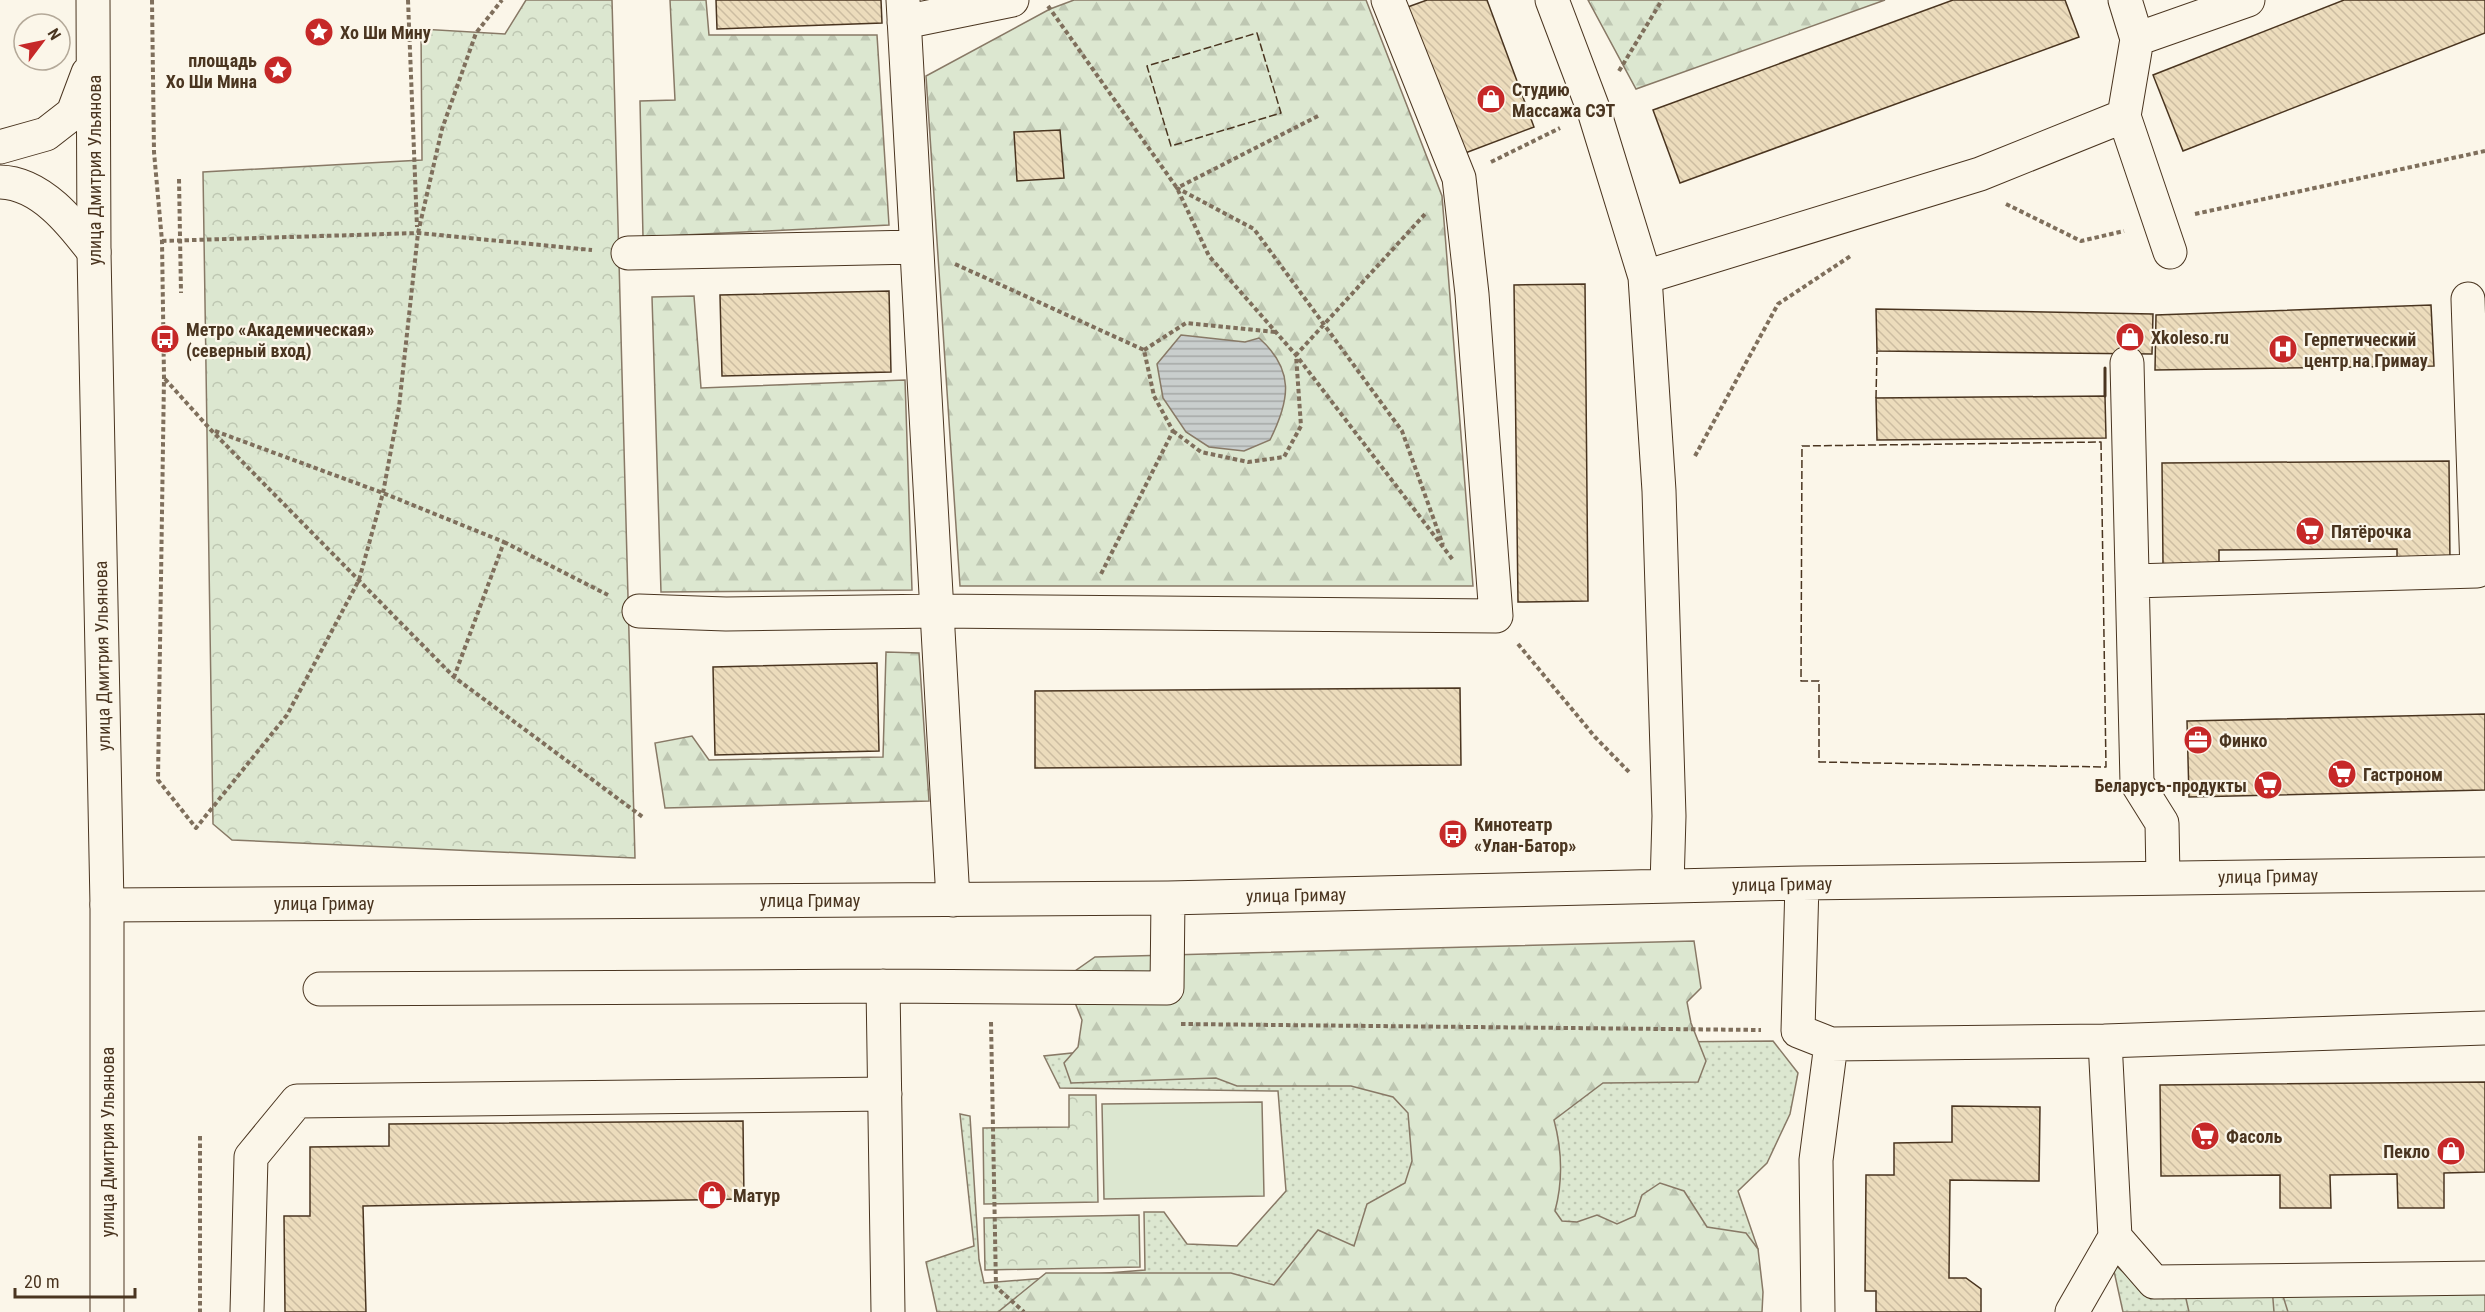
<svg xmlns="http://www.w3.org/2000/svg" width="2485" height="1312" font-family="'Roboto Condensed',sans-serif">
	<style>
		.grass { fill: url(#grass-dots); stroke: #887966; stroke-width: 1.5 }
		.forest { fill: url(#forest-firs); stroke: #887966; stroke-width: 1.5 }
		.park { fill: url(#park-crowns); stroke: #887966; stroke-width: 1.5 }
		.pitch { fill: #dce7d0; stroke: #887966; stroke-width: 1.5 }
		.water { fill: url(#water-rules); stroke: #887966; stroke-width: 1.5 }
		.building { fill: url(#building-back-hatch); stroke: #4a3520; stroke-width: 1.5 }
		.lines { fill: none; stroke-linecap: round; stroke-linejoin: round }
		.minor-casing { stroke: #4a3520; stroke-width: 35 }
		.major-casing { stroke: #4a3520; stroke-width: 35 }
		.path { stroke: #7f6f5c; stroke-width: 4; stroke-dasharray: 4.5 3; stroke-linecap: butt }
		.minor { stroke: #fbf6e9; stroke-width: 33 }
		.major { stroke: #fbf6e9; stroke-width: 33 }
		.fence { stroke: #4a3520; stroke-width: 1.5; stroke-dasharray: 8 3; stroke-linecap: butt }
		.wall { stroke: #4a3520; stroke-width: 3 }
		.labels { text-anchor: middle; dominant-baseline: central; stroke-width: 4.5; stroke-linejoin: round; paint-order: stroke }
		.poi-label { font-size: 18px; font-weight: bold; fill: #4a3520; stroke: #fbf6e9; text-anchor: start }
		.street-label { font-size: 18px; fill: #4a3520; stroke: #fbf6e9 }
	</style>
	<defs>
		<pattern id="grass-dots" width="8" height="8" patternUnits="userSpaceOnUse" patternTransform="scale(1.5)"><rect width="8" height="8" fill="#dce7d0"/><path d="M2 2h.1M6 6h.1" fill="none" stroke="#bec7b2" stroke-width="1.8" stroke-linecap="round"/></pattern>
		<pattern id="forest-firs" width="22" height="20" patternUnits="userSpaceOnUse" patternTransform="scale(1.5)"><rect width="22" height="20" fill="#dce7d0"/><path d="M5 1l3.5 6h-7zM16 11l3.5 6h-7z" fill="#bec7b2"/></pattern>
		<pattern id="park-crowns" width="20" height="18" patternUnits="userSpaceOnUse" patternTransform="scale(1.5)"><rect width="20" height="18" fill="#dce7d0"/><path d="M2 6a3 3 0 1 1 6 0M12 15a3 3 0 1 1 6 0" fill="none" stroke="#bec7b2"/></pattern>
		<pattern id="water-rules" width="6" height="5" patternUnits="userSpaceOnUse" patternTransform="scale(1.5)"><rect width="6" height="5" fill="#c9cecd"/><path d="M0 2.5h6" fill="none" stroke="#a5a8a6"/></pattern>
		<pattern id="building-back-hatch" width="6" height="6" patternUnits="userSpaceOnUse" patternTransform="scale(1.5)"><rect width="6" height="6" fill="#ecdcbc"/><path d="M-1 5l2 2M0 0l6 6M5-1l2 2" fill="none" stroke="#ccbda1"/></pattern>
	</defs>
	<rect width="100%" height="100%" fill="#fbf6e9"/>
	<path class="grass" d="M 1773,1041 L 1798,1073 L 1790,1114 L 1767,1163 L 1738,1191 L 1758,1249 L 1756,1312 L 937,1312 L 926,1262 L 974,1246 L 960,1114 L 970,1116 L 979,1260 L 984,1283 L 1145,1270 L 1144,1212 L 1164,1212 L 1187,1244 L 1237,1246 L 1286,1191 L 1278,1091 L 1060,1088 L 1044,1056 L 1129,1047 Z
		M 2112,1262 L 2139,1286 L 2485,1312 L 2123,1312 Z"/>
	<path class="forest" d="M 670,0 L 706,0 L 709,35 L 877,35 L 889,225 L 643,237 L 640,101 L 675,100 Z
		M 1074,0 L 1366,0 L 1442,196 L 1473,586 L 960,586 L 926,76 L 1050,9 Z
		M 1588,0 L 1885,0 L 1636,89 Z
		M 694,296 L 701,388 L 905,380 L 912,590 L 661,592 L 652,297 Z
		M 886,652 L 919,653 L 929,801 L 665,808 L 655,743 L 692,736 L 709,760 L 883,757 Z
		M 1694,941 L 1701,988 L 1687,1002 L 1691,1023 L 1706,1061 L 1698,1082 L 1603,1083 L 1554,1120 C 1562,1150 1563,1181 1555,1211 L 1562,1221 L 1577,1222 L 1597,1215 L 1617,1224 L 1635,1216 L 1642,1195 L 1660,1183 L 1684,1191 L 1707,1227 L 1746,1233 L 1758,1249 L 1763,1292 L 1762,1312 L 998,1312 L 1046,1273 L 1231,1273 L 1274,1285 L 1318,1230 L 1354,1246 L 1367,1204 L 1405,1183 L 1412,1161 L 1408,1113 L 1393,1097 L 1351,1086 L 1237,1086 L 1216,1078 L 1071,1083 L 1064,1063 L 1078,1047 L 1082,1020 L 1065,978 L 1095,957 Z"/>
	<path class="park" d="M 526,0 L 612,0 L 635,858 L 232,840 L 213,824 L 203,172 L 422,160 L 421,29 L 505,34 Z
		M 1069,1095 L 1096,1095 L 1098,1202 L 984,1204 L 983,1128 L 1069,1127 Z
		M 1139,1215 L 1140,1267 L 985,1270 L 984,1218 Z
		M 2272,1287 L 2274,1312 L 2189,1312 L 2184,1290 Z
		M 2485,1294 L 2485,1312 L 2288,1312 L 2283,1296 Z"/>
	<path class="pitch" d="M 1262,1102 L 1264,1196 L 1104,1199 L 1102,1104 Z"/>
	<path class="water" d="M 1181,335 L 1245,342 L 1259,338 C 1295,370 1290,400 1270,440 L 1244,451 L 1209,447 L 1186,432 L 1163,398 L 1157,364 Z"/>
	<path class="building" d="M 716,0 L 881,0 L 882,23 L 717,29 Z
		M 1427,0 L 1487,0 L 1534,127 L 1460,155 L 1405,8 Z
		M 1953,0 L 2065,0 L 2079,37 L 1680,183 L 1653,110 Z
		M 2344,0 L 2485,0 L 2485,33 L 2183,151 L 2153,75 Z
		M 1060,130 L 1064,178 L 1017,181 L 1014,132 Z
		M 1585,284 L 1588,601 L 1518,602 L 1514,285 Z
		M 889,291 L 891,372 L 722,376 L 720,295 Z
		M 2431,305 L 2434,366 L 2155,370 L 2156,315 Z
		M 1876,309 L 2153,314 L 2152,354 L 1877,351 Z
		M 2105,396 L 2106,438 L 1877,440 L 1876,398 Z
		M 2449,461 L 2450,563 L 2397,562 L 2397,549 L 2219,550 L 2219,564 L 2163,565 L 2162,463 Z
		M 877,663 L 879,751 L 715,755 L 713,667 Z
		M 1460,688 L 1461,765 L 1035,768 L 1035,691 Z
		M 2485,714 L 2485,790 L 2189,797 L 2187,721 Z
		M 2485,1082 L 2485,1172 L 2444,1173 L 2444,1208 L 2398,1208 L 2397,1174 L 2330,1175 L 2331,1208 L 2280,1208 L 2280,1175 L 2161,1176 L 2160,1085 Z
		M 1952,1106 L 2040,1107 L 2039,1181 L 1950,1180 L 1949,1278 L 1966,1278 L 1981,1289 L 1981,1312 L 1876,1312 L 1876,1291 L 1865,1291 L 1866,1175 L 1894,1175 L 1894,1143 L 1952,1142 Z
		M 743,1121 L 744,1199 L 363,1206 L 366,1312 L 285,1312 L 284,1216 L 310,1216 L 310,1147 L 389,1146 L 389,1124 Z"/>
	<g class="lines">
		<g class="minor-casing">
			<path id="minor" d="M 903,0 L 953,900
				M 1552,0 L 1594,111 L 1645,277 L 1659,491 L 1669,816 L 1667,886
				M 2125,0 L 2137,39 L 2248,0
				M 904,22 L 1012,0
				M 2124,116 L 2170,252
				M 0,182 C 41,183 72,223 94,252
				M 628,253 L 916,247
				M 1645,277 L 1980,174 L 2124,116 L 2137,39
				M 2127,363 L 2137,783 L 2162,823 L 2163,878
				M 2133,581 L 2477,571 L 2468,299
				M 639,611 L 726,614 L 937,611 L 1496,616 L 1472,294 L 1459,178 L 1388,0
				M 1802,883 L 1798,1031 L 1831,1044 L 2105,1041 L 2115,1237 L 2072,1312
				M 107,905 L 1168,898 L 1802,883 L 2485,874
				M 883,986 L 888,1312
				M 320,989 L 883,986 L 1167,988 L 1168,898
				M 2105,1041 L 2485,1028
				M 2115,1237 L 2154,1282 L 2485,1278
				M 247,1312 L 251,1157 L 297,1101 L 885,1094
				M 1818,1312 L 1816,1160 L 1831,1044"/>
		</g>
		<g class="major-casing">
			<path id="major" d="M 93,0 L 94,252 L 107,905 L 107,1312
				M 0,147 L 46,134 L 73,113 L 88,73"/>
		</g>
		<path class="path" d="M 152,0 L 154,152 L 162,241 L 164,378 L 158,780 L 196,828 L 287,715 L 359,580 L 383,493 L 399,407 L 418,233 L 442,129 L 476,33 L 502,0
			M 408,0 L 417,227
			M 1048,6 L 1177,188 L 1209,256 L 1296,355 L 1453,560
			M 1619,71 L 1662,0
			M 1318,116 L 1177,188 L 1254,229 L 1402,431 L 1443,545
			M 1491,162 L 1560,128
			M 179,179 L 181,293
			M 2006,204 L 2081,241 L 2124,231
			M 2195,214 L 2485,151
			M 162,241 L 418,233 L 592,250
			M 955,264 L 1144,350 L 1154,396 L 1173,431 L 1101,574
			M 1144,350 L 1186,323 L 1275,332
			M 165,379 L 211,430 L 454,677 L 644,818
			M 215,431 L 383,493 L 504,542 L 454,677
			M 1173,431 L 1201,452 L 1248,462 L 1284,457 L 1301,426 L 1296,355 L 1425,214
			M 1695,456 L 1778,304 L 1852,255
			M 504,542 L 608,595
			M 1518,644 L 1595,737 L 1629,772
			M 991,1022 L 996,1287 L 1024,1312
			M 1181,1024 L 1761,1030
			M 200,1136 L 200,1312"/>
		<use href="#minor" class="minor"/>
		<use href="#major" class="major"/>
		<path class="fence" d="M 1257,33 L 1281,113 L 1171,146 L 1147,66 Z
			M 1876,398 L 1877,351
			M 2101,442 L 2106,767 L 1819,762 L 1819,681 L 1801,681 L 1802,446 Z"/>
		<path class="wall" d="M 2105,396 L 2105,368"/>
	</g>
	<defs>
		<g id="sight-disc" transform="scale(1.5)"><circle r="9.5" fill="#c62828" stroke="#fbf6e9"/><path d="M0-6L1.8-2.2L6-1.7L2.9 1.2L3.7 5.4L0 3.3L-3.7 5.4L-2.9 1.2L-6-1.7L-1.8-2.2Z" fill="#fff"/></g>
		<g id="shop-disc" transform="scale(1.5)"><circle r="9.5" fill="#c62828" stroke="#fbf6e9"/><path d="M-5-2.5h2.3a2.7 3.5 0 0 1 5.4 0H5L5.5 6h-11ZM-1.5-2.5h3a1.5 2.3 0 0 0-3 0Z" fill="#fff"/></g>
		<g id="bus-disc" transform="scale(1.5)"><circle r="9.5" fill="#c62828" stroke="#fbf6e9"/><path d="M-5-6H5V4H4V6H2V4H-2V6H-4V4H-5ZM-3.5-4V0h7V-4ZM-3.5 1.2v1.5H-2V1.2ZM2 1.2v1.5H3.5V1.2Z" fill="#fff"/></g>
		<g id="hospital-disc" transform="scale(1.5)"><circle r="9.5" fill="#c62828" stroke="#fbf6e9"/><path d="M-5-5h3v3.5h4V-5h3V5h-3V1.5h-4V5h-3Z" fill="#fff"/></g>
		<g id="supermarket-disc" transform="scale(1.5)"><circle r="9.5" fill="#c62828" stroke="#fbf6e9"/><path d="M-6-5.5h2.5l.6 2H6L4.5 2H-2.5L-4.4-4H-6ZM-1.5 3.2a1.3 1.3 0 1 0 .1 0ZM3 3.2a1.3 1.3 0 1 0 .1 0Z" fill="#fff"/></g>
		<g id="office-disc" transform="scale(1.5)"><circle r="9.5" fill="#c62828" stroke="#fbf6e9"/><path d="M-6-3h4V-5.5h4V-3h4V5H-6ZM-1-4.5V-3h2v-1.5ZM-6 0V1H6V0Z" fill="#fff"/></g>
	</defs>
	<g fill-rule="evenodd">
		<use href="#sight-disc" x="319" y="32"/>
		<use href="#sight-disc" x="278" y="70"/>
		<use href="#shop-disc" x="1491" y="99"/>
		<use href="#shop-disc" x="2130" y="337"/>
		<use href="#bus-disc" x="165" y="339"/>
		<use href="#hospital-disc" x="2283" y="349"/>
		<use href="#supermarket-disc" x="2310" y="531"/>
		<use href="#office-disc" x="2198" y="740"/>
		<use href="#supermarket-disc" x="2342" y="774"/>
		<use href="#supermarket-disc" x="2268" y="785"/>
		<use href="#bus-disc" x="1453" y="834"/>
		<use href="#supermarket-disc" x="2205" y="1136"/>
		<use href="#shop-disc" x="2451" y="1151"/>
		<use href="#shop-disc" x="712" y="1195"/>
	</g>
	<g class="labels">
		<g class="poi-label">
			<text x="340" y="32">Хо Ши Мину</text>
			<text x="257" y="60" text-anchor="end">площадь<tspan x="257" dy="21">Хо Ши Мина</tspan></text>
			<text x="1512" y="89">Студию<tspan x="1512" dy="21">Массажа СЭТ</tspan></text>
			<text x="186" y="329">Метро «Академическая»<tspan x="186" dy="21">(северный вход)</tspan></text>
			<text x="2151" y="337">Xkoleso.ru</text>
			<text x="2304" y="339">Герпетический<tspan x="2304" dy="21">центр на Гримау</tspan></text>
			<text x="2331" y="531">Пятёрочка</text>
			<text x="2219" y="740">Финко</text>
			<text x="2363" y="774">Гастроном</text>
			<text x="2247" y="785" text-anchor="end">Беларусъ-продукты</text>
			<text x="1474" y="824">Кинотеатр<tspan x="1474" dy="21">«Улан-Батор»</tspan></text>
			<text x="2226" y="1136">Фасоль</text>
			<text x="2430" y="1151" text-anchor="end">Пекло</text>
			<text x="733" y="1195">Матур</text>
		</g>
		<g class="street-label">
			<text transform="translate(94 170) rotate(-90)">улица Дмитрия Ульянова</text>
			<text transform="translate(102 656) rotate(-91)">улица Дмитрия Ульянова</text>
			<text transform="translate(2268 876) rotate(-1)">улица Гримау</text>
			<text transform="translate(1782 884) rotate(-1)">улица Гримау</text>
			<text transform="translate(1296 895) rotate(-1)">улица Гримау</text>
			<text x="810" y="900">улица Гримау</text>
			<text x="324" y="903">улица Гримау</text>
			<text transform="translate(107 1142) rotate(-90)">улица Дмитрия Ульянова</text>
		</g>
	</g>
	<g transform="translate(42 42) rotate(58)"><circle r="28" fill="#fbf6e9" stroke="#b4a999" stroke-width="1.5"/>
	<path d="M0-4.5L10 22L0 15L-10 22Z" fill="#c62828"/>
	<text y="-9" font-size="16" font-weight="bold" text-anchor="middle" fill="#4a3520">N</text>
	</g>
	<path d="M15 1288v9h120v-9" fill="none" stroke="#4a3520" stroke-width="3"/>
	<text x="24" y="1288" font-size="18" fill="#4a3520" stroke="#fbf6e9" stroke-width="4.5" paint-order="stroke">20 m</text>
</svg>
